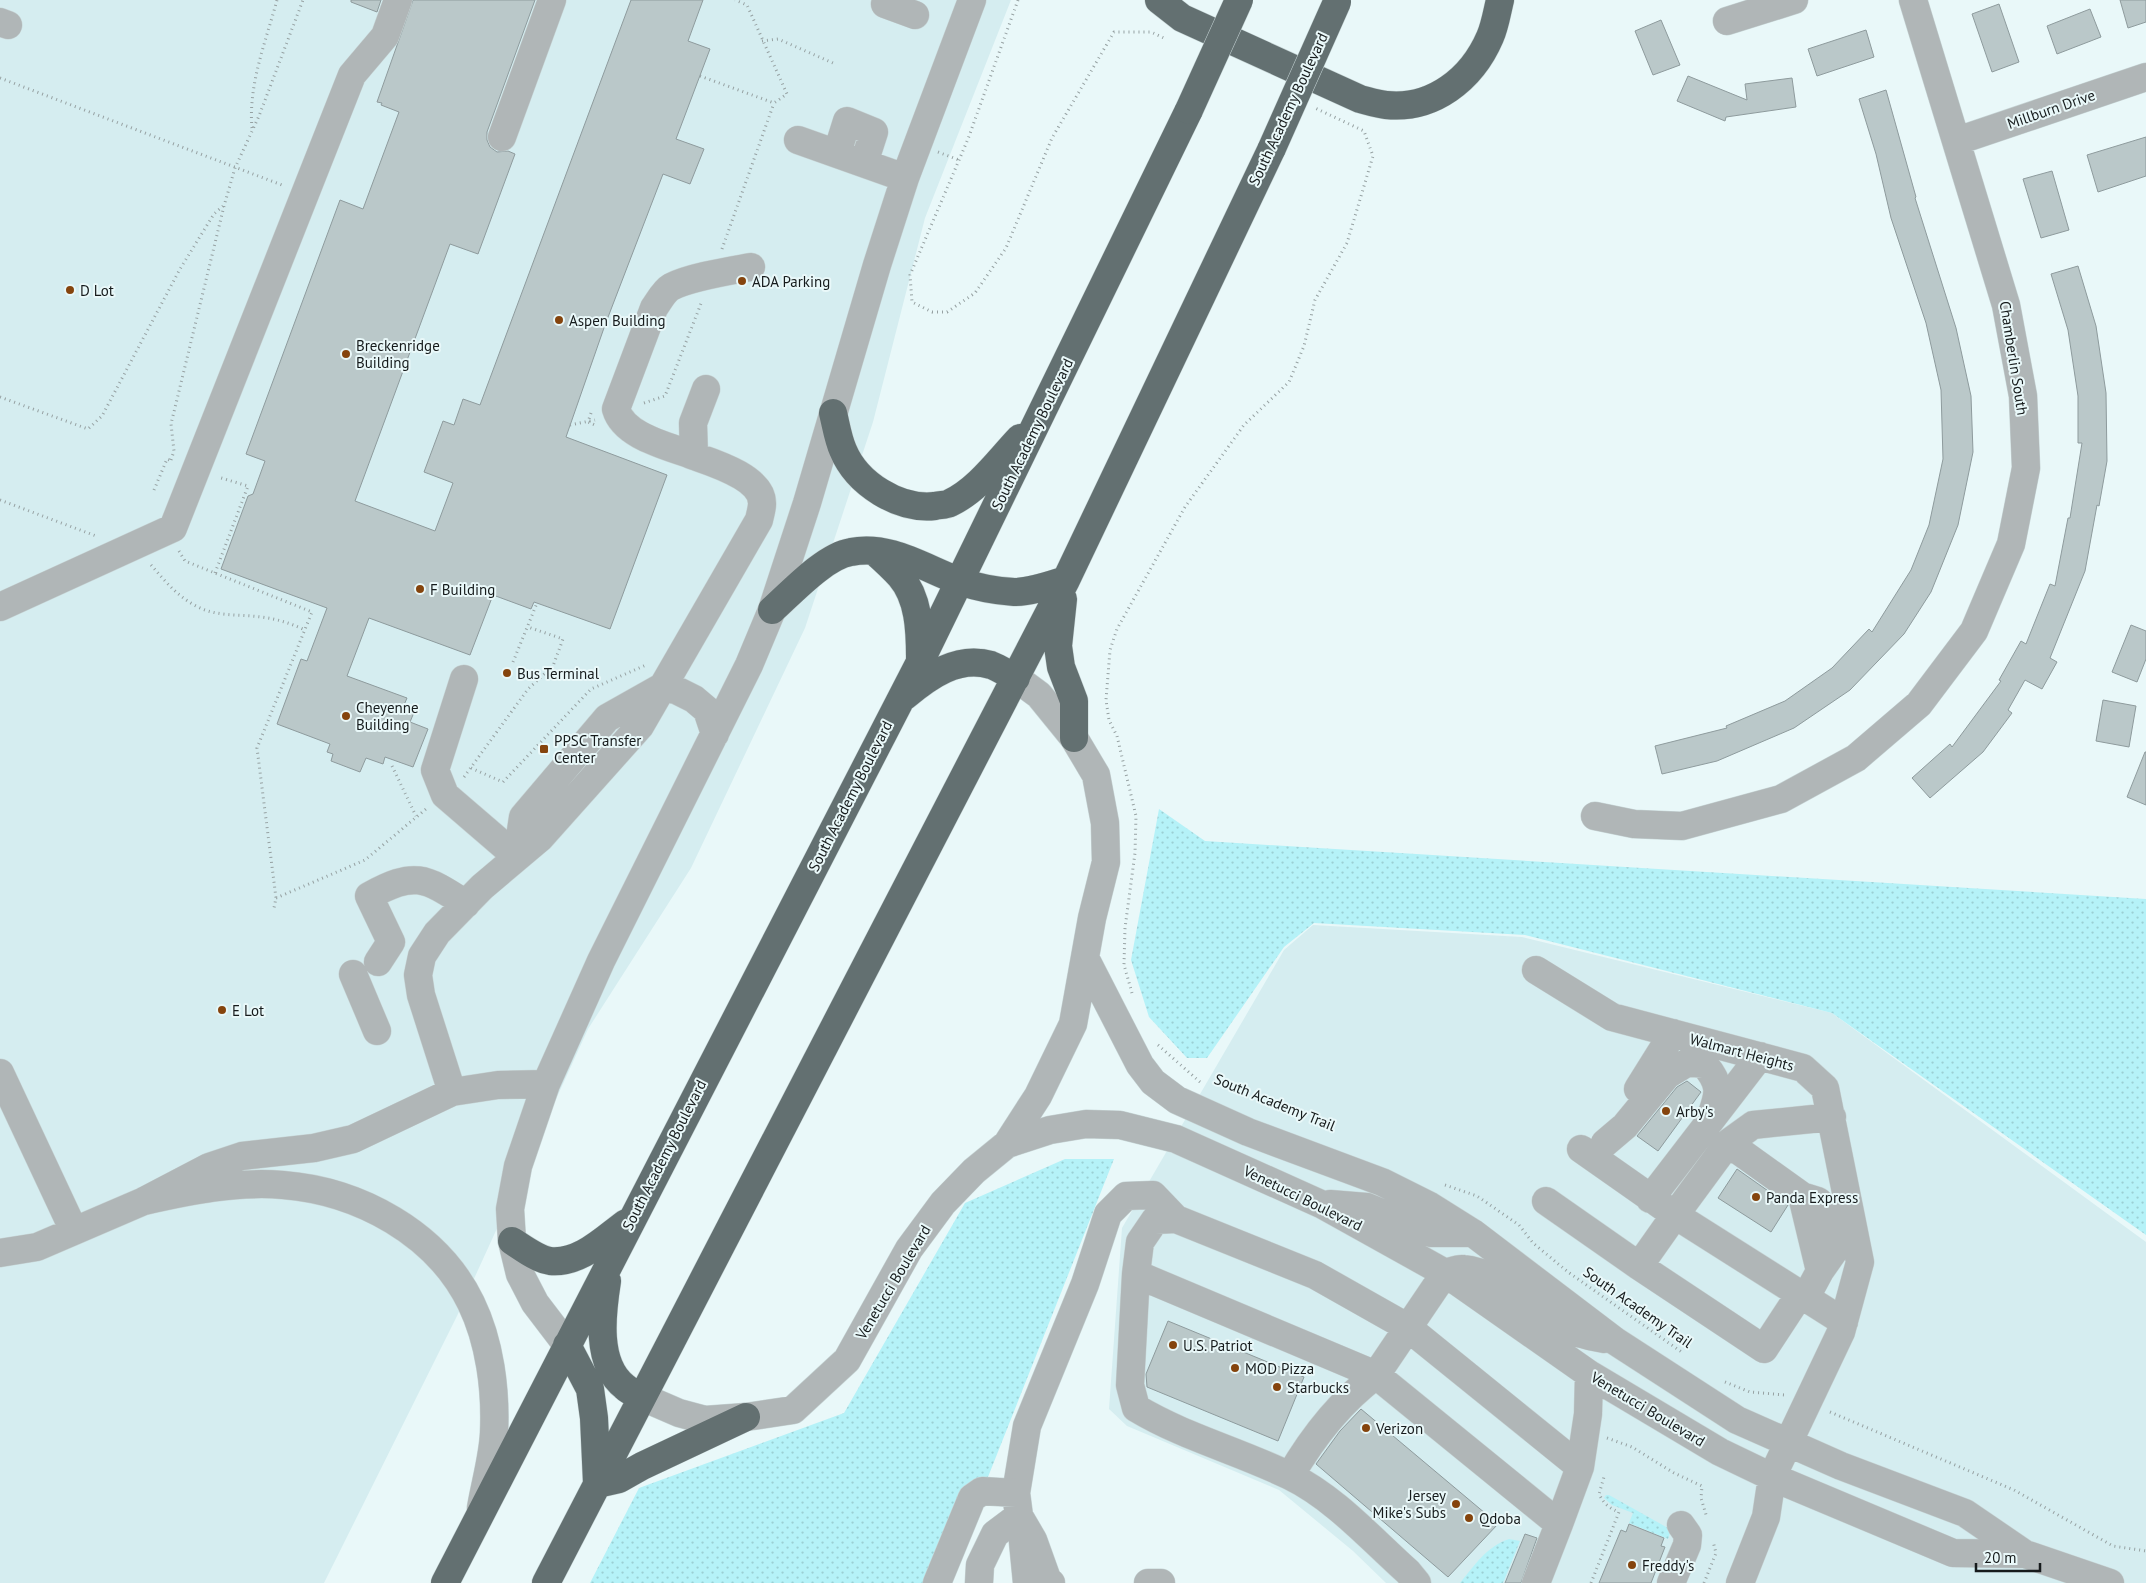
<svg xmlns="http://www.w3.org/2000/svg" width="2146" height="1583" font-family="'PT Sans',sans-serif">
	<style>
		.built { fill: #d5edf0 }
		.grass { fill: url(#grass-dots) }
		.building { fill: #bac8c9; stroke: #8e9b9d }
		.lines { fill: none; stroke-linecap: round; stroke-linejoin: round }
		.minor-casing { stroke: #c7d5d6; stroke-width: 29 }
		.highway-casing { stroke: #c7d5d6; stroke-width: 29 }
		.path { stroke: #96a1a2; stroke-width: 3; stroke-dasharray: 1 4; stroke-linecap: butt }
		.minor { stroke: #b0b6b7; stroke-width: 28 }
		.highway { stroke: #637071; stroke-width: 28 }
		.highway-bridge-casing { stroke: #c7d5d6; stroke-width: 29; stroke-linecap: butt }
		.highway-bridge { stroke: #637071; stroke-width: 28 }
		.poi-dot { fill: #85440d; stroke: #e9f8f9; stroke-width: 2 }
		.labels { text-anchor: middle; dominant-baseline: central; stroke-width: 4; stroke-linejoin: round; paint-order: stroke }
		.street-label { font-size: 15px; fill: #161b1c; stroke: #e9f8f9 }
		.poi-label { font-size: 15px; fill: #161b1c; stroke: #e9f8f9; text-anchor: start }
	</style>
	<defs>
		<pattern id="grass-dots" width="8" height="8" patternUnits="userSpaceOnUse" patternTransform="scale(1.25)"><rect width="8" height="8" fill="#b5f2f8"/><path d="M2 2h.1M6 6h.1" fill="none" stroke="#9bcfd4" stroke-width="1.8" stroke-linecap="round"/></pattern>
	</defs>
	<rect width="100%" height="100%" fill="#e9f8f9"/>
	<path class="built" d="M 0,0 L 1011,0 L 925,218 L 873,422 L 805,628 L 691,868 L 588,1029 L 457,1316 L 324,1583 L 0,1583 Z
		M 1313,925 L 1522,937 L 1832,1013 L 2146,1242 L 2146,1583 L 1386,1583 L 1353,1551 L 1279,1490 L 1127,1426 L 1109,1409 L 1122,1228 L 1284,950 Z"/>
	<path class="grass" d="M 1159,809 L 1205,841 L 2146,899 L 2146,1235 L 1832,1013 L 1525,935 L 1314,923 L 1284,947 L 1207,1058 L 1187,1058 L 1149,1017 L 1131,960 Z
		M 1065,1159 L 1114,1159 L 946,1583 L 590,1583 L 639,1488 L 844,1413 L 965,1203 Z
		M 1606,1495 L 1609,1495 L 1668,1528 L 1670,1533 L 1668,1539 L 1629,1523 L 1633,1513 L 1612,1505 L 1604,1498 Z
		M 1509,1539 L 1520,1541 L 1503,1583 L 1460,1583 C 1474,1566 1487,1546 1509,1539 Z"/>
	<path class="building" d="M 351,0 L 381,0 L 377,12 L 351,2 Z
		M 413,0 L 535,0 L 487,132 L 487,140 L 490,147 L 497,152 L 508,151 L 515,154 L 478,254 L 450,244 L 355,501 L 435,531 L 453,483 L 424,472 L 443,421 L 454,425 L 463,399 L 480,405 L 631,0 L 703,0 L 688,41 L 710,49 L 676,139 L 704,149 L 690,184 L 663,174 L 605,325 L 566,437 L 667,475 L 610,629 L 534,602 L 531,609 L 493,595 L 470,655 L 369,618 L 347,676 L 407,698 L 404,705 L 415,710 L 410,722 L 428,729 L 413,767 L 385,757 L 383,764 L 366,758 L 360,772 L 331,761 L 333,754 L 327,752 L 330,744 L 277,724 L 301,659 L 307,661 L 327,608 L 221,569 L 248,496 L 253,494 L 265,461 L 246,454 L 340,200 L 363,209 L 399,112 L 381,105 L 382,103 L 377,102 Z
		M 2120,0 L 2146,0 L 2146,22 L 2128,28 Z
		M 1999,4 L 2019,62 L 1992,72 L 1972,14 Z
		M 2090,9 L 2101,37 L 2057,54 L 2047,26 Z
		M 1661,20 L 1680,65 L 1653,75 L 1635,31 Z
		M 1866,30 L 1874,57 L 1817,76 L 1808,49 Z
		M 1688,76 L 1747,100 L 1745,84 L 1792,78 L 1796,107 L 1726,117 L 1725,121 L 1677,101 Z
		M 1886,90 L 1916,197 L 1915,198 L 1956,328 L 1971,396 L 1973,452 L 1958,525 L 1931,592 L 1904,634 L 1850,690 L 1794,728 L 1717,761 L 1662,774 L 1655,746 L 1727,728 L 1726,726 L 1785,701 L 1832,668 L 1869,629 L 1872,632 L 1911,570 L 1929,525 L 1943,459 L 1941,390 L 1926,323 L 1891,218 L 1876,154 L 1859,99 Z
		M 2146,137 L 2146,176 L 2098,192 L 2087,155 Z
		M 2052,171 L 2069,230 L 2041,238 L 2023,179 Z
		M 2078,266 L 2096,326 L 2106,393 L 2107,461 L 2099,506 L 2097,505 L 2085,571 L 2050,658 L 2057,662 L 2042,689 L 2025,680 L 2008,710 L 2012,713 L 1983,752 L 1930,798 L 1912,778 L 1950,744 L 1952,747 L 2001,681 L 1999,680 L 2021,641 L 2026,644 L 2050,584 L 2055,586 L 2068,518 L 2070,518 L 2082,443 L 2078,443 L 2078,396 L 2068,330 L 2051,274 Z
		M 2131,625 L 2146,631 L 2146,659 L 2137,682 L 2112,672 Z
		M 2103,700 L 2136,706 L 2129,747 L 2096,741 Z
		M 2145,752 L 2146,752 L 2146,805 L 2127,797 Z
		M 1687,1081 L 1701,1092 L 1658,1151 L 1637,1136 L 1677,1087 Z
		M 1737,1169 L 1788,1205 L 1771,1232 L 1718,1198 Z
		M 1168,1321 L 1304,1377 L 1278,1441 L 1147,1387 L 1146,1374 Z
		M 1361,1409 L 1498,1524 L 1448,1577 L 1316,1464 L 1340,1431 Z
		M 1629,1524 L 1664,1538 L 1661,1546 L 1665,1547 L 1651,1583 L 1599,1583 L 1621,1530 L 1626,1532 Z
		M 1525,1534 L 1537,1538 L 1521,1583 L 1505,1583 Z"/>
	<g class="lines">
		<g class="minor-casing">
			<path id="minor" d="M 885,4 L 915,15
				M 1727,21 L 1794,0
				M 0,22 L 8,25
				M 502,137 L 552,0
				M 798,140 L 905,178
				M 1957,141 L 2146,77
				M 837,153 L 847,121 L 874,132 L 864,163
				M 694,456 C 669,446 624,437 616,409 L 654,308 C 659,301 664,291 671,287 C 690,277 729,271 751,267
				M 0,607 L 173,528 L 352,75 L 385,36 L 398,0
				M 464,679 L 435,770 L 445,795 L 517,857
				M 1595,816 L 1634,824 L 1682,826 L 1781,799 L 1856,758 L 1919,704 L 1974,631 L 2011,544 L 2026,468 L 2023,396 L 2006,305 L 1913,0
				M 517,857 L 523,817 L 607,718 L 662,687 L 676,690 L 694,699 L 707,710 L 715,734
				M 1085,958 L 1140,1065 L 1153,1082 L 1177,1100 L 1248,1132 L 1382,1182 L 1430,1206 L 1473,1233 L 1615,1341 L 1737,1420 L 1841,1466 L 1965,1513 L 2025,1554 L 2110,1583
				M 378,962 L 391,942 L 369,896 C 415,871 424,877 466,904
				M 1536,970 L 1612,1017 L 1803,1068 L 1825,1088 L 1860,1262 L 1841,1332 L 1772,1477 L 1766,1517 L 1740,1583
				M 353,974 L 377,1031
				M 0,1073 L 74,1231
				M 1638,1089 L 1673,1033
				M 452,1092 L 421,995 L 418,975 L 422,956 L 437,933 L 482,887 L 540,838 L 640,726 L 759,520 C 760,515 762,509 762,504 C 763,478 714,463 694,456 L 693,423 L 706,389
				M 1832,1117 L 1753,1125 L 1728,1143 L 1675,1215 L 1844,1322
				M 1605,1143 L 1625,1126 L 1667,1075 L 1688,1062 L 1704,1064 C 1724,1087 1718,1096 1709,1122
				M 1728,1143 L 1802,1196 L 1818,1201 L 1828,1211 L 1836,1227 L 1838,1239 L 1834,1251 L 1820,1271 L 1806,1297
				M 1007,1144 L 1038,1096 L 1073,1024 L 1092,918 L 1106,862 L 1105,823 L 1096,775 L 1074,738 L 1039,695 L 1016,678
				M 1581,1149 L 1675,1215 L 1639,1266 L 1764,1349 L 1800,1294
				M 1802,1196 L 1820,1271
				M 1650,1199 L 1760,1056
				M 144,1201 C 190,1191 236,1181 283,1185 C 359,1191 437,1233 471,1303 C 490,1342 496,1390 494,1433 C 493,1457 485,1484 481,1508
				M 1546,1201 L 1639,1266
				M 1330,1204 L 1367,1207 L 1431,1233 L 1473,1233
				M 1176,1219 L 1315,1275 L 1407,1327 L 1580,1467 L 1559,1524 L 1376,1375 L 1136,1274 L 1140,1242 L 1155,1220 Z
				M 0,1253 L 37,1247 L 144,1201 L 209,1167 L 242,1156 L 314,1148 L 353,1139 L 452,1092 L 498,1085 L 546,1084
				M 1136,1274 L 1130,1385 L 1136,1408 C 1184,1437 1239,1451 1290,1476 C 1335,1498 1371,1539 1408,1572 L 1417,1583
				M 567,1345 L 535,1303 L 520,1274 L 512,1241 L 510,1209 L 518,1166 L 546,1084 L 601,961 L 749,665 L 772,610 L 807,503 L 877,265 L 905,178 L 972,0
				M 642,1397 L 679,1413 L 705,1420 L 746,1417 L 793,1410 L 847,1360 L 909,1249 L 943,1203 L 974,1171 L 1007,1144 L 1050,1130 L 1086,1124 L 1120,1125 L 1176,1139 L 1323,1205 L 1445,1273 L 1589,1374 L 1720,1452 L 1772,1477 L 1953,1553 L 2025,1554
				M 1580,1467 L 1588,1414 L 1589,1374
				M 1290,1476 C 1312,1438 1341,1401 1376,1375 L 1445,1273 C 1450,1272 1458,1268 1463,1269 C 1497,1271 1525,1306 1553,1322 C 1569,1331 1586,1336 1604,1339
				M 1019,1516 L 1033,1540 L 1047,1579 L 1051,1583
				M 1023,1542 L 1027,1583
				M 937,1583 L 972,1498 L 982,1491 L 1016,1493
				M 979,1583 L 980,1565 L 995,1534 L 1019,1516 L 1016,1493 L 1027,1426 L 1085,1284 L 1108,1214 L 1126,1196 L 1153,1195 L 1176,1219
				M 1148,1583 L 1161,1583
				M 1536,1583 L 1559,1524
				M 1671,1583 L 1687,1545 L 1688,1535 L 1681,1525"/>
		</g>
		<g class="highway-casing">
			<path id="highway" d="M 1159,0 L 1182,18 L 1360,99 C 1368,101 1377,104 1386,105 C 1433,110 1472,79 1490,37 C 1495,26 1497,12 1500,0
				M 833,413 C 836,425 838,439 843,450 C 857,484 899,510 935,506 C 940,505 946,505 950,503 C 978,490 999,460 1020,438
				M 874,551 C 883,559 892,567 900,576 C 919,598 920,630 920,658
				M 1063,599 L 1058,646 L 1061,667 L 1074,701 L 1074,738
				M 772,610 C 792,592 825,556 851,552 C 889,544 924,568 959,581 C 976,587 996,591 1014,592 C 1031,592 1050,585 1066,580
				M 905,696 C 929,676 958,655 991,665 C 999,668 1008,674 1016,678
				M 512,1241 C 523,1248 537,1259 550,1261 C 580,1264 604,1239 626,1223
				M 607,1281 C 602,1313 595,1364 625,1387 C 629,1391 636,1394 642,1397
				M 567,1345 L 590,1389 L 594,1418 L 597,1483
				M 597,1484 L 619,1479 L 642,1466 L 746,1417
				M 445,1583 L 920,662 L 1189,110
				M 546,1583 L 1066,580 L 1272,148"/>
		</g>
		<path class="path" d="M 1018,0 L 968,139 L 910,275 L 912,302 L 932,312 L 947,312 L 975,293 L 1006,248 L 1052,138 L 1114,32 L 1151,32 L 1166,39
			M 762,41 L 778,39 L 833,63
			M 700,76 L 774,103 L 787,94 L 747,5 L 735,0
			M 0,78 L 282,185
			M 252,128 C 248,85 266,41 277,0
			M 938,152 L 959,160
			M 722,249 L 774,103
			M 0,397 L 88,429 L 102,416 L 180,269 L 214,214 L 223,206
			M 644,403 L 665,396 L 702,301
			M 591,413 L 588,422 L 597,426
			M 570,425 L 595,420
			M 171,460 L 174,451 L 171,424 L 224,206 L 235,168 L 259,116 L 303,0
			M 154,490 L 167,459 L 172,461
			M 0,500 L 96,536
			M 179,551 L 185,561 L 312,612 L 257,748 L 276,898 L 274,908
			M 151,565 C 165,581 177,596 196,606 C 216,617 239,614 261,617 C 277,619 290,623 305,630
			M 215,573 L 248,486 L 218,477
			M 513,662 L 537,603
			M 392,766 L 416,816
			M 471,768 L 503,782 L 591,689 L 646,665
			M 464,777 L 528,689 L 553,666 L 563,639 L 528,627
			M 276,898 L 365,860 L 426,809
			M 1132,993 L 1124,965 L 1125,928 L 1135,853 L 1136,816 L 1117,736 L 1109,720 L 1106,700 L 1110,650 L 1117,629 L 1185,507 L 1244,425 L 1289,382 L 1304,346 L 1315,300 L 1347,243 L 1373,156 L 1364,131 L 1315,108
			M 1158,1045 L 1200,1082
			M 1445,1185 L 1477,1196 L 1519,1225 L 1533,1243 L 1568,1272 L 1683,1353
			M 1725,1382 L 1750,1392 L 1785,1395
			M 1830,1412 L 2014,1490 L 2113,1546 L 2146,1551
			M 1607,1438 L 1632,1447 L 1674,1473 L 1702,1486 L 1701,1498 L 1707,1518
			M 1591,1583 L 1619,1512 C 1609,1508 1604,1504 1599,1494 L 1604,1477
			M 1704,1583 L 1716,1553 L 1713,1541"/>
		<use href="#minor" class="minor"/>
		<use href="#highway" class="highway"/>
		<g class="highway-bridge-casing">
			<path id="highway-bridge" d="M 1189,110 L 1239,0
				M 1272,148 L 1337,2"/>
		</g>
		<use href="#highway-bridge" class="highway-bridge"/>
	</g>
	<g class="poi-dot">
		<circle cx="742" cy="281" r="5"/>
		<circle cx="70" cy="290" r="5"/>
		<circle cx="559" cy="320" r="5"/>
		<circle cx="346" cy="354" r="5"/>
		<circle cx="420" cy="589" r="5"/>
		<circle cx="507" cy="673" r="5"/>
		<circle cx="346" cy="716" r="5"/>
		<rect x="539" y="744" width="10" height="10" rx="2.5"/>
		<circle cx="222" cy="1010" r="5"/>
		<circle cx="1666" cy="1111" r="5"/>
		<circle cx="1756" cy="1197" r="5"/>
		<circle cx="1173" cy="1345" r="5"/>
		<circle cx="1235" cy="1368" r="5"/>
		<circle cx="1277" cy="1387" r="5"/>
		<circle cx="1366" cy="1428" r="5"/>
		<circle cx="1456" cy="1504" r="5"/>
		<circle cx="1469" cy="1518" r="5"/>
		<circle cx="1632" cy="1565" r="5"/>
	</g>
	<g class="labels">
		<g class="street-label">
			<text transform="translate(1288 109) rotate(-65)">South Academy Boulevard</text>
			<text transform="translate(2051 109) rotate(-19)">Millburn Drive</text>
			<text transform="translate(2014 358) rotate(81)">Chamberlin South</text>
			<text transform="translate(1032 434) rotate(-64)">South Academy Boulevard</text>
			<text transform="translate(850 796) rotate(-63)">South Academy Boulevard</text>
			<text transform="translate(1742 1052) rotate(15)">Walmart Heights</text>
			<text transform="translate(1275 1102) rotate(22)">South Academy Trail</text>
			<text transform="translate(664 1155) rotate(-63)">South Academy Boulevard</text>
			<text transform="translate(1303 1198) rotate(26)">Venetucci Boulevard</text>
			<text transform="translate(893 1282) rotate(-59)">Venetucci Boulevard</text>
			<text transform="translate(1638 1307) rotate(35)">South Academy Trail</text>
			<text transform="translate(1648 1409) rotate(31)">Venetucci Boulevard</text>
		</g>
		<g class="poi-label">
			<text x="752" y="281">ADA Parking</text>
			<text x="80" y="290">D Lot</text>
			<text x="569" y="320">Aspen Building</text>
			<text x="356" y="345">Breckenridge<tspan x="356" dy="17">Building</tspan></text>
			<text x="430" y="589">F Building</text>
			<text x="517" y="673">Bus Terminal</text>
			<text x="356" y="707">Cheyenne<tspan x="356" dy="17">Building</tspan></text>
			<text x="554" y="740">PPSC Transfer<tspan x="554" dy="17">Center</tspan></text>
			<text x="232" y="1010">E Lot</text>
			<text x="1676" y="1111">Arby's</text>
			<text x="1766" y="1197">Panda Express</text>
			<text x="1183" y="1345">U.S. Patriot</text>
			<text x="1245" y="1368">MOD Pizza</text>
			<text x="1287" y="1387">Starbucks</text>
			<text x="1376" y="1428">Verizon</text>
			<text x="1446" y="1495" text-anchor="end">Jersey<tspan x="1446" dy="17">Mike's Subs</tspan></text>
			<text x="1479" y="1518">Qdoba</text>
			<text x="1642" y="1565">Freddy's</text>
		</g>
	</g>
	<path d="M1976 1563v8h64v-8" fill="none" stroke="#161b1c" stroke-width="2.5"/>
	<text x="1984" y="1563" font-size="15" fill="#161b1c" stroke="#e9f8f9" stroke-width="4" paint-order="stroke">20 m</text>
</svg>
